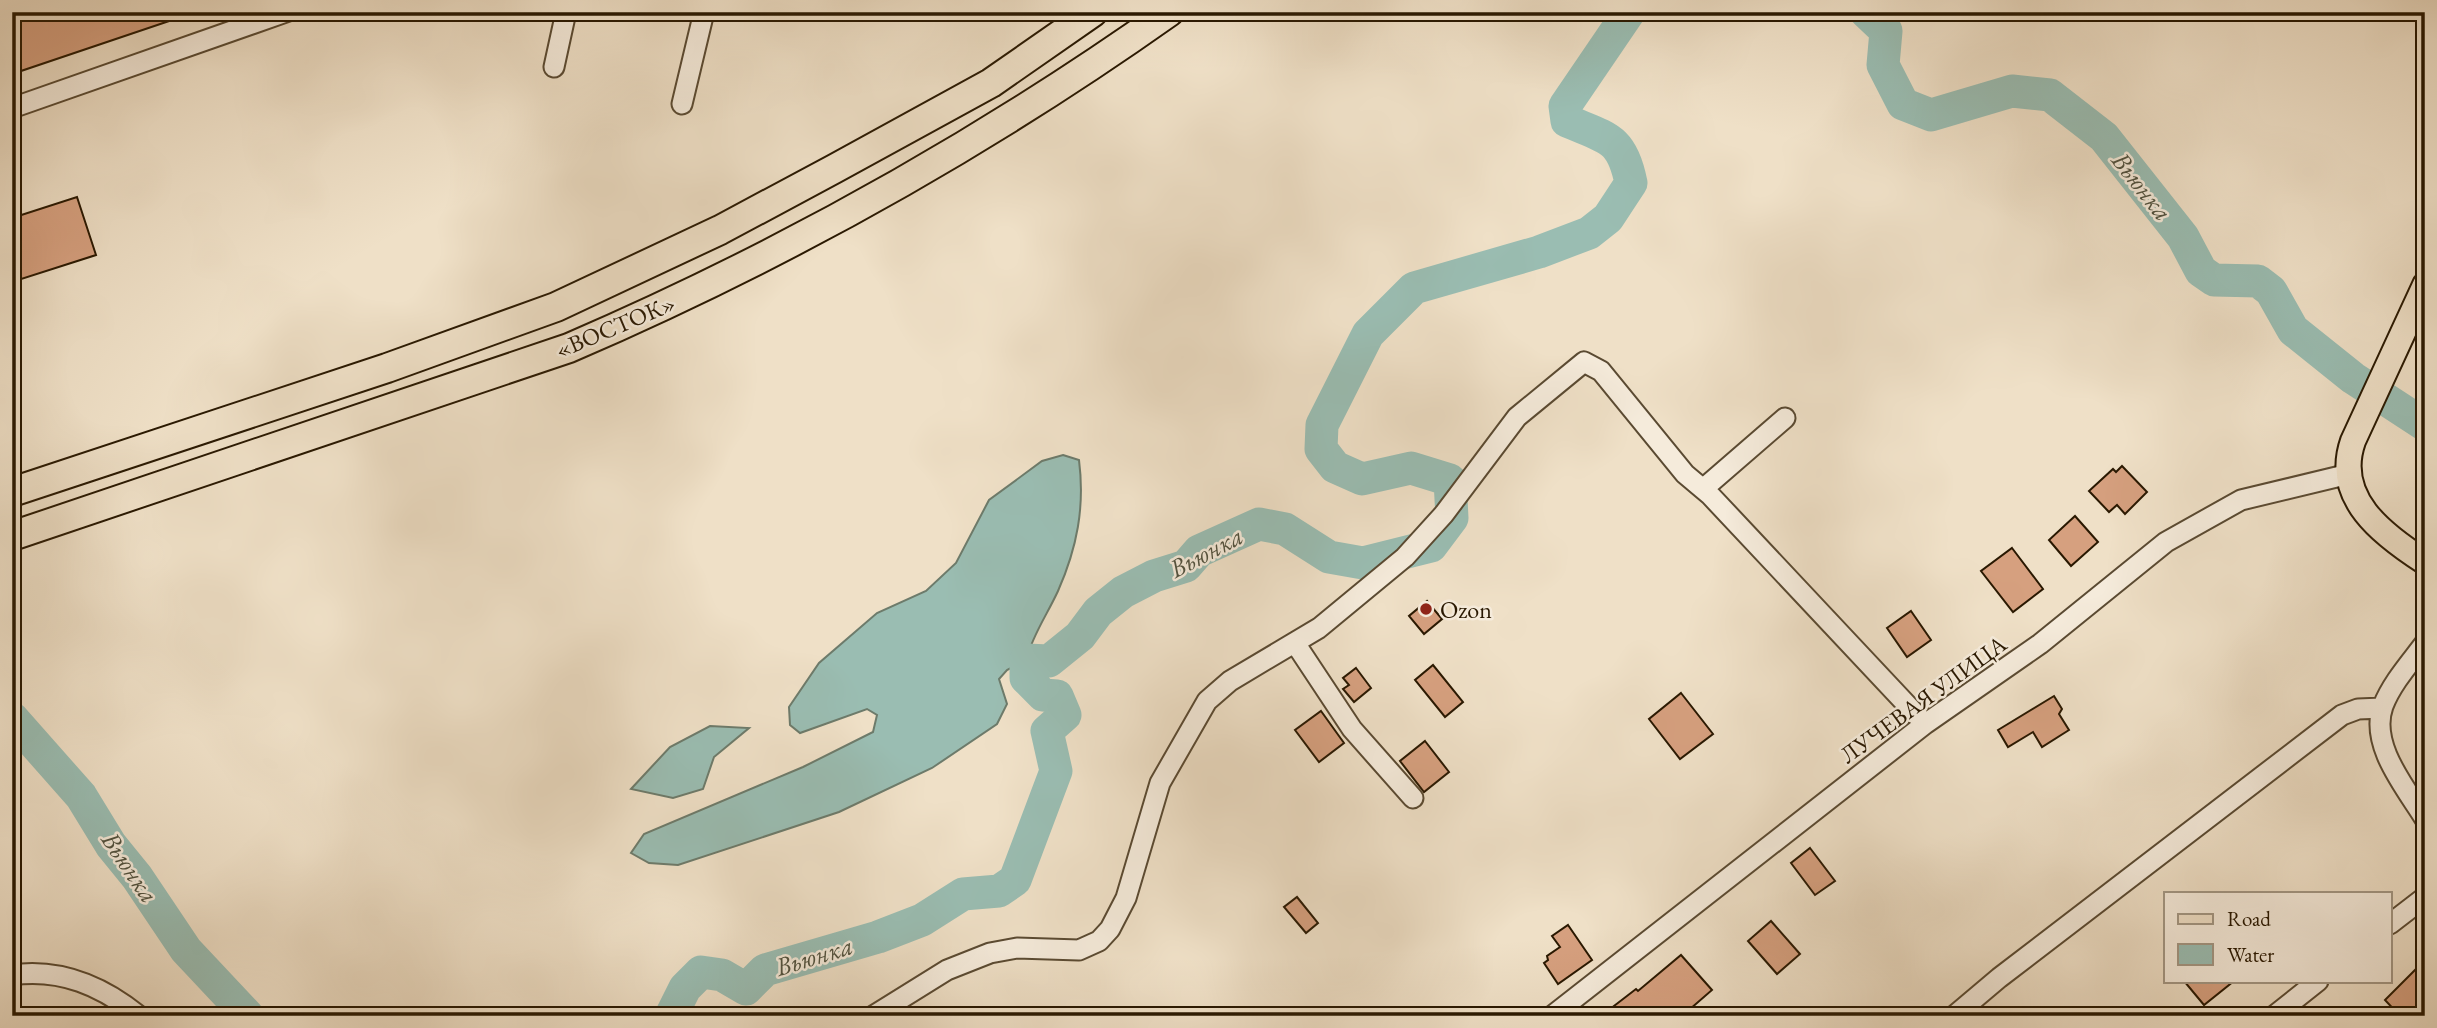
<svg xmlns="http://www.w3.org/2000/svg" width="2437" height="1028" font-family="'EB Garamond',serif">
	<style>
		.water { fill: #9abdb2; stroke: #6d7b6b; stroke-width: 2 }
		.lines { fill: none; stroke-linecap: round; stroke-linejoin: round }
		.river { stroke: #9abdb2; stroke-width: 33 }
		.building { fill: #d6a07f; stroke: #291801; stroke-width: 2 }
		.minor-casing { stroke: #5a4a32; stroke-width: 23 }
		.major-casing { stroke: #291801; stroke-width: 28 }
		.highway-casing { stroke: #291801; stroke-width: 32 }
		.minor { stroke: #f5ebdb; stroke-width: 19 }
		.major { stroke: #efe0c7; stroke-width: 24 }
		.highway { stroke: #efe0c7; stroke-width: 28 }
		.poi-dot { fill: #8f2418; stroke: #f5ebdb; stroke-width: 2.5 }
		.labels { text-anchor: middle; dominant-baseline: central; stroke-width: 5; stroke-linejoin: round; paint-order: stroke }
		.street-label { font-size: 24px; fill: #291801; stroke: #f5ebdb }
		.poi-label { font-size: 24px; fill: #291801; stroke: #f5ebdb; text-anchor: start }
		.water-label { font-size: 26px; font-style: italic; fill: #51523f; stroke: #f5ebdb }
	</style>
	<rect width="100%" height="100%" fill="#efe0c7"/>
	<filter id="stains"><feTurbulence type="fractalNoise" baseFrequency=".00286" numOctaves="4"/><feColorMatrix values="0 0 0 0 .2 0 0 0 0 .09 0 0 0 0 .02 0 0 0 .5 -.17"/></filter>
	<radialGradient id="worn" r=".72"><stop offset=".6" stop-color="#630" stop-opacity="0"/><stop offset="1" stop-color="#630" stop-opacity=".3"/></radialGradient>
	<path class="water" d="M 1063,455 L 1079,460 C 1085,507 1077,548 1058,591 C 1047,615 1033,634 1026,660 L 1007,670 L 999,679 L 1007,704 L 997,724 L 932,768 L 839,812 L 678,865 L 649,863 L 631,853 L 644,834 L 803,767 L 873,732 L 877,715 L 867,709 L 800,733 L 790,725 L 789,707 L 819,663 L 877,613 L 926,591 L 956,563 L 989,500 L 1042,461 Z
		M 710,726 L 749,728 L 714,757 L 703,789 L 673,798 L 631,789 L 670,747 Z"/>
	<g class="lines">
		<path class="river" d="M 1866,12 L 1886,31 L 1883,65 L 1903,104 L 1931,115 L 2012,91 L 2050,95 L 2104,137 L 2183,237 L 2201,271 L 2214,280 L 2258,281 L 2271,291 L 2293,330 L 2353,378 L 2425,425
			M 12,718 L 81,796 L 111,845 L 137,877 L 186,950 L 248,1016
			M 671,1016 L 685,988 L 701,972 L 722,975 L 746,989 L 765,970 L 878,937 L 922,920 L 963,894 L 999,891 L 1015,880 L 1056,771 L 1047,731 L 1065,715 L 1057,696 L 1043,695 L 1026,678 L 1026,660 L 1049,661 L 1080,636 L 1098,612 L 1123,592 L 1154,576 L 1186,566 L 1199,551 L 1259,524 L 1285,529 L 1329,557 L 1363,563 L 1431,546 L 1452,518 L 1450,480 L 1411,468 L 1362,479 L 1335,467 L 1321,449 L 1322,425 L 1368,334 L 1414,288 L 1539,252 L 1589,233 L 1608,218 L 1631,183 C 1622,137 1607,138 1567,121 L 1565,106 L 1629,12"/>
	</g>
	<path class="building" d="M 12,12 L 187,12 L 187,15 L 12,74 Z
		M 77,197 L 96,255 L 12,282 L 12,218 Z
		M 2122,466 L 2147,492 L 2125,514 L 2117,505 L 2109,512 L 2089,491 L 2113,469 L 2116,472 Z
		M 2075,516 L 2098,542 L 2071,566 L 2049,540 Z
		M 2012,548 L 2043,589 L 2013,612 L 1981,571 Z
		M 1427,601 L 1442,619 L 1424,634 L 1409,616 Z
		M 1911,611 L 1931,640 L 1907,657 L 1887,628 Z
		M 1433,665 L 1463,702 L 1445,717 L 1415,680 Z
		M 1356,668 L 1371,688 L 1354,702 L 1343,689 L 1349,685 L 1343,678 Z
		M 1681,693 L 1713,734 L 1680,759 L 1649,719 Z
		M 2054,696 L 2062,709 L 2059,714 L 2069,730 L 2042,747 L 2033,732 L 2008,747 L 1998,730 Z
		M 1321,711 L 1344,743 L 1319,762 L 1295,730 Z
		M 1425,741 L 1449,772 L 1424,792 L 1400,761 Z
		M 1810,848 L 1835,881 L 1815,895 L 1791,863 Z
		M 1297,897 L 1318,923 L 1306,933 L 1284,907 Z
		M 1771,921 L 1800,954 L 1777,974 L 1748,941 Z
		M 1568,925 L 1592,960 L 1558,984 L 1544,963 L 1548,960 L 1547,956 L 1560,947 L 1552,936 Z
		M 1681,955 L 1712,990 L 1682,1016 L 1601,1016 L 1636,989 L 1638,991 Z
		M 2425,960 L 2425,1009 L 2418,1016 L 2400,1016 L 2385,1000 Z
		M 2184,981 L 2234,981 L 2204,1005 Z"/>
	<g class="lines">
		<g class="minor-casing">
			<path id="minor" d="M 554,67 L 566,12
				M 682,104 L 704,12
				M 12,108 L 286,12
				M 1703,489 L 1785,418
				M 1295,643 L 1352,729 L 1413,798
				M 2425,643 C 2410,663 2392,683 2383,706 C 2369,745 2406,788 2425,819
				M 2390,924 L 2425,897
				M 12,975 C 61,968 102,986 139,1016
				M 873,1016 L 947,970 L 990,953 L 1017,948 L 1079,950 L 1099,941 L 1110,929 L 1126,898 L 1160,783 L 1207,701 L 1230,681 L 1319,628 L 1405,557 L 1444,514 L 1517,417 L 1584,362 L 1601,371 L 1685,474 L 1710,495 L 1925,724
				M 1552,1016 L 1925,724 L 2040,644 L 2166,542 L 2241,500 L 2349,474
				M 1954,1016 L 1999,978 L 2342,715 L 2358,709 L 2382,708
				M 2274,1016 L 2318,981"/>
		</g>
		<g class="major-casing">
			<path id="major" d="M 2425,285 L 2353,441 C 2333,498 2383,535 2425,562"/>
		</g>
		<g class="highway-casing">
			<path id="highway" d="M 12,492 L 387,368 L 556,307 L 720,230 L 834,169 L 991,83 L 1093,12
				M 12,536 L 569,348 C 780,257 981,145 1169,12"/>
		</g>
		<use href="#minor" class="minor"/>
		<use href="#major" class="major"/>
		<use href="#highway" class="highway"/>
	</g>
	<circle class="poi-dot" cx="1426" cy="609" r="7"/>
	<g class="labels">
		<g class="street-label">
			<text transform="translate(615 326) rotate(-23)">«ВОСТОК»</text>
			<text transform="translate(1923 699) rotate(-36)">ЛУЧЕВАЯ УЛИЦА</text>
		</g>
		<g class="poi-label">
			<text x="1440" y="609">Ozon</text>
		</g>
		<g class="water-label">
			<text transform="translate(2142 186) rotate(52)">Вьюнка</text>
			<text transform="translate(1206 552) rotate(-28)">Вьюнка</text>
			<text transform="translate(130 867) rotate(56)">Вьюнка</text>
			<text transform="translate(814 956) rotate(-17)">Вьюнка</text>
		</g>
	</g>
	<rect width="2437" height="1028" fill="none" stroke="#efe0c7" stroke-width="42"/>
	<rect x="14" y="14" width="2409" height="1000" fill="none" stroke="#291801" stroke-width="3.5"/>
	<rect x="21" y="21" width="2395" height="986" fill="none" stroke="#291801" stroke-width="2"/>
	<rect x="2164" y="892" width="228" height="91" fill="#f5ebdb" stroke="#a39784" stroke-width="2"/>
	<rect x="2178" y="914" width="35" height="10" fill="#efe0c7" stroke="#a39784" stroke-width="2"/>
	<text x="2227" y="926" font-size="21" fill="#291801">Road</text>
	<rect x="2178" y="944" width="35" height="21" fill="#9abdb2" stroke="#a39784" stroke-width="2"/>
	<text x="2227" y="962" font-size="21" fill="#291801">Water</text>
	<rect width="100%" height="100%" filter="url(#stains)"/>
	<rect width="100%" height="100%" fill="url(#worn)"/>
</svg>
